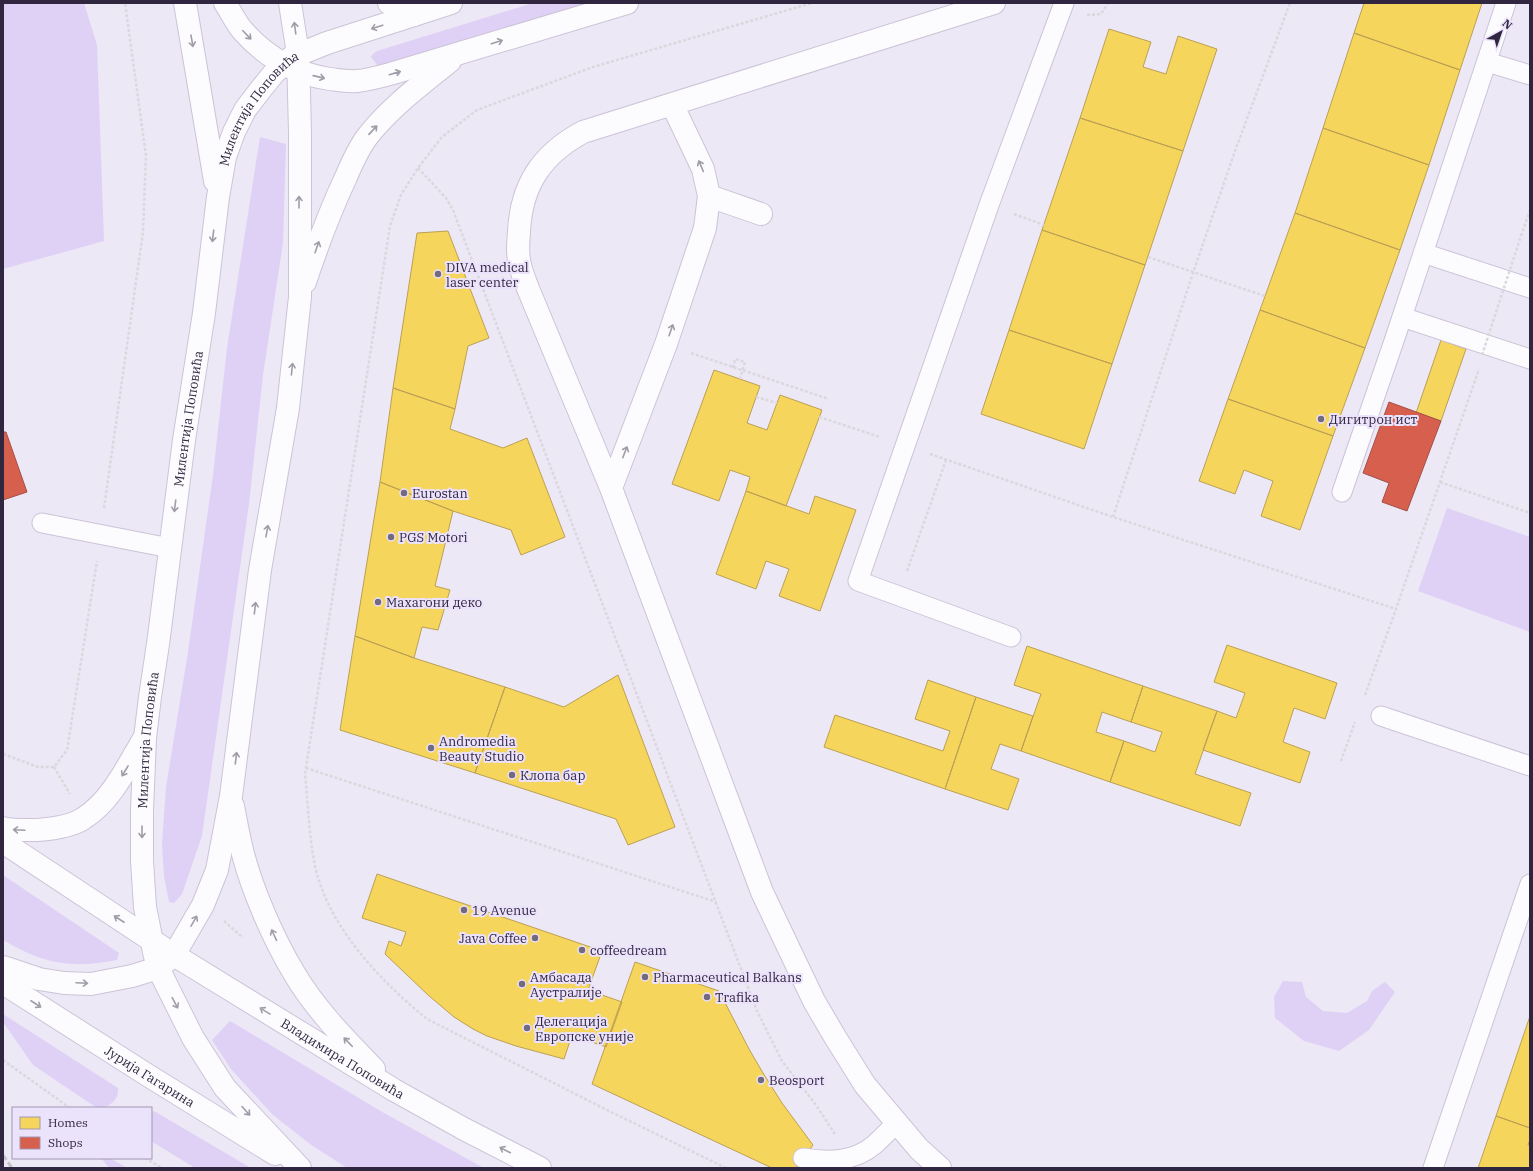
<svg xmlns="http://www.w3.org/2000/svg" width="1533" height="1171" font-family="'IBM Plex Serif',serif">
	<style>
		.green { fill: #dfd1f5 }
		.homes { fill: #f6d55c; stroke: #bba054 }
		.shops { fill: #d6604d; stroke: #a44f49 }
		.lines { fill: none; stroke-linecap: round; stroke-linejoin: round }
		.lane-casing { stroke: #ccc3d7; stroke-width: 21 }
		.street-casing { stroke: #ccc3d7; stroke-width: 24 }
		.secondary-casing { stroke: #ccc3d7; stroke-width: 24 }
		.path { stroke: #dad8dd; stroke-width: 2.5; stroke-dasharray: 3 2; stroke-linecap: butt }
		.lane { stroke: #fcfcfe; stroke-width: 19 }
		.street { stroke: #fcfcfe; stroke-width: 22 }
		.secondary { stroke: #fcfcfe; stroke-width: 22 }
		.rail { stroke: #c4c3c7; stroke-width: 3; stroke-dasharray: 6 3; stroke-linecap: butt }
		.path-bridge { stroke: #dad8dd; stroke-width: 2.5; stroke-dasharray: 3 2; stroke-linecap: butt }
		.oneway { stroke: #a19ca8 }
		.poi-dot { fill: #736a80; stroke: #ebe2fc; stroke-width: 1.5 }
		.labels { text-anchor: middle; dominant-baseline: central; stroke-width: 4; stroke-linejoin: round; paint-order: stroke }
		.street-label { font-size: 13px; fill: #312640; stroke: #ebe2fc }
		.poi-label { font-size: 13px; fill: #312640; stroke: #ebe2fc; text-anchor: start }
	</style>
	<rect width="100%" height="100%" fill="#ede8f6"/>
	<path class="green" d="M 3,3 L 84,3 L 97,45 L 104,241 L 3,269 Z
		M 533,3 L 589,3 L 391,64 L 377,65 L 371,57 L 373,54 L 377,51 Z
		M 260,137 L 286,144 L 283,243 L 263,375 L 249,504 L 202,836 L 182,894 L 174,903 L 169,902 L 164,876 L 162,844 L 166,787 L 188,652 L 213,475 L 227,348 Z
		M 1447,508 L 1530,537 L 1530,632 L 1418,591 Z
		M 3,875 L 119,953 L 117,960 C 72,969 43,964 3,940 Z
		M 1283,981 L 1302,982 L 1306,997 L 1323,1011 L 1347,1013 L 1367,1001 L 1372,991 L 1385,982 L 1395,992 L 1369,1030 L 1339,1051 L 1304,1041 L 1275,1018 L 1274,997 Z
		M 3,1014 L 118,1088 C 119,1100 109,1108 97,1108 L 33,1065 L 3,1022 Z
		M 230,1021 L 384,1113 L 484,1168 L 347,1168 L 310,1144 L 273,1115 L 231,1069 L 212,1040 Z
		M 154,1111 L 251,1168 L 195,1168 L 151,1141 L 151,1113 Z
		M 101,1158 L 110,1158 L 127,1168 L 109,1168 Z"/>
	<path class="homes" d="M 1364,3 L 1482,3 L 1460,70 L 1354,33 Z
		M 1109,29 L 1151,42 L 1143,67 L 1166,74 L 1178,36 L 1217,49 L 1183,151 L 1080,118 Z
		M 1354,33 L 1460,70 L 1429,165 L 1323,128 Z
		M 1080,118 L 1183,151 L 1145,265 L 1042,230 Z
		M 1323,128 L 1429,165 L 1400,250 L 1295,213 Z
		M 1295,213 L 1400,250 L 1365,348 L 1260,310 Z
		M 1042,230 L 1145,265 L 1112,364 L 1009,330 Z
		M 448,231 L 489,338 L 468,346 L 455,409 L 393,388 L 417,233 Z
		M 1260,310 L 1365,348 L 1333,436 L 1228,399 Z
		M 1009,330 L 1112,364 L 1084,449 L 981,414 Z
		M 1441,340 L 1466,349 L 1441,421 L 1416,413 Z
		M 714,370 L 760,386 L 747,423 L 767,430 L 780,395 L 822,410 L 786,506 L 746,491 L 750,477 L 730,470 L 719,501 L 672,484 Z
		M 393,388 L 455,409 L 450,429 L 503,448 L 527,438 L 565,537 L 521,555 L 511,530 L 453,511 L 380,482 Z
		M 1228,399 L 1333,436 L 1300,530 L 1261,516 L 1273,481 L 1244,470 L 1235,494 L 1199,481 Z
		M 380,482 L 453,511 L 435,586 L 450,590 L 438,630 L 422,627 L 414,658 L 355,636 Z
		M 746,491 L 809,514 L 815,496 L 856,510 L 820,611 L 779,596 L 789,569 L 766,561 L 756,589 L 716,574 Z
		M 355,636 L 414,658 L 505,687 L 475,773 L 340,730 Z
		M 1227,645 L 1337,683 L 1325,719 L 1294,708 L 1283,742 L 1310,752 L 1300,783 L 1203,750 L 1217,711 L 1236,718 L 1245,693 L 1214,682 Z
		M 1027,646 L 1143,686 L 1131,722 L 1102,712 L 1096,732 L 1124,741 L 1110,782 L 1021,751 L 1041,694 L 1014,685 Z
		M 618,675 L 675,827 L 628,845 L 616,819 L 475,773 L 505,687 L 564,707 Z
		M 928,680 L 976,697 L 945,789 L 824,747 L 835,715 L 943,751 L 950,731 L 915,719 Z
		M 1143,686 L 1217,711 L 1195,774 L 1251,793 L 1240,826 L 1110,782 L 1124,741 L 1155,752 L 1162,732 L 1131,722 Z
		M 976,697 L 1033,716 L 1021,751 L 1000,744 L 991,769 L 1019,779 L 1008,810 L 945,789 Z
		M 377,874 L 602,951 L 588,990 L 622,1002 L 606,1047 L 572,1035 L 564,1059 L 516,1046 L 487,1036 L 473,1029 L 454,1017 L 428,995 L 385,954 L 389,941 L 401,946 L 406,932 L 362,918 Z
		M 635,962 L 719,991 L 749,1049 L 763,1073 L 782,1103 L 813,1145 L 796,1168 L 772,1168 L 592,1084 Z
		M 1530,1016 L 1530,1128 L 1496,1116 Z
		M 1496,1116 L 1530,1128 L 1530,1139 L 1528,1145 L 1530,1146 L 1530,1168 L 1478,1168 Z"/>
	<path class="shops" d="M 1389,402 L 1441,421 L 1407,511 L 1382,502 L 1389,483 L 1363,473 Z
		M 3,432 L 6,432 L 27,492 L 3,500 Z"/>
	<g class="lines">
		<g class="lane-casing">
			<path id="lane" d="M 1487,62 L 1530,75
				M 1423,253 L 1530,288
				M 1402,317 L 1530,359
				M 1342,492 L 1395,338 L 1506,3
				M 42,523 L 170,548
				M 1011,637 L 858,581 L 989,205 L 1064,3
				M 1381,716 L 1530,766
				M 803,1158 C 828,1162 854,1162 874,1145 C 882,1138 889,1130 897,1123
				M 1433,1168 L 1530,884"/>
		</g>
		<g class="street-casing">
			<path id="street" d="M 709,196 L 761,214
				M 611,488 L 666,344 L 705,228 L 709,196 L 703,169 L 672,104
				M 940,1168 L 919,1149 L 865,1085 L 835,1037 L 814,1001 L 790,951 L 762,892 L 611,488 L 529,291 C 526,283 522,274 520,265 C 517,254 518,243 519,232 C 521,185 542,154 583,132 L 994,3"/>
		</g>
		<g class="secondary-casing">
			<g id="secondary">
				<path d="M 185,3 L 215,181"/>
				<path d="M 225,3 C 231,12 236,23 243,31 C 266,57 296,74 330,79 C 338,80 348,82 357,81 C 368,80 379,77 390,74 L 627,3"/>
				<path d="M 389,3 L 414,15"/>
				<path d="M 305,282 C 317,246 330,211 346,177 C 352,163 358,149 367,137 C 390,107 422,84 450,61"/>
				<path d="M 233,806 C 236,822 239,838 243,854 C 253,892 274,940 294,973 C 315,1009 345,1039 374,1069"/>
				<path d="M 3,828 C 14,831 25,830 37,830 C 51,829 73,826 84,818 C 111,801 127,767 143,740"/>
				<path id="s1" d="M 3,842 L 174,955 L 394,1090 L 464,1129 L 540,1168"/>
				<path d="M 3,967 L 39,979 L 64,983 L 91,984 L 132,976 L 158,968 L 174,955 L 203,905 L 217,870 L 231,796 L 260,570 L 288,408 L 300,297 L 300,133 L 298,54 L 290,3"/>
				<path id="s2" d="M 3,983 L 149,1076 L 275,1154"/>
				<path id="s3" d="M 300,1168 L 225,1088 L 193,1038 L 158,968 L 154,952 L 145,907 L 142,861 L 142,810 L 145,738 L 150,697 L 158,644 L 184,440 L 204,313 L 218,197 L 225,157 L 234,132 L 245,110 L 261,89 L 274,73 L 292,57 L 327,43 L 451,3"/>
			</g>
		</g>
		<path class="path" d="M 1087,15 L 1101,14 L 1108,3
			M 418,168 L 446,198 L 453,210 L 757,1011 L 782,1061 L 816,1105 L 835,1134
			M 1014,214 L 1044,225
			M 1521,236 L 1530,210
			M 1148,257 L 1265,296
			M 691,353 L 829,399
			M 733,368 L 735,359 L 745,362 L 740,379
			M 756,397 L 777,403
			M 819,417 L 880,437
			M 930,454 L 1113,517 L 1396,609
			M 1440,482 L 1530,513
			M 104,508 L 143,232 L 146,156 L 125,3
			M 1113,517 L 1193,273 L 1235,151 L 1290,3
			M 907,571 L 946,460
			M 1365,695 L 1396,609 L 1479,369
			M 3,754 L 38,767 L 54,767 L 67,750 L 97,561
			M 1341,761 L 1355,722
			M 54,767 L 70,794
			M 306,768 L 716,902
			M 224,921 L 243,938
			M 3,1060 L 70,1108
			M 145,1158 L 162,1168
			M 726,1168 L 613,1113 L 427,1019 C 380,981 328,926 315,866 C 309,836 308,805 305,774 L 390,226 L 401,195 L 418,168 L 442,137 L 477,110 L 593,67 L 812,3"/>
		<use href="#lane" class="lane"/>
		<use href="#street" class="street"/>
		<use href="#secondary" class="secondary"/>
		<path class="rail" d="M 3,1155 L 12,1168"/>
		<path class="path-bridge" d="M 1482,355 L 1521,236"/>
	</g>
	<defs><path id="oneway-shaft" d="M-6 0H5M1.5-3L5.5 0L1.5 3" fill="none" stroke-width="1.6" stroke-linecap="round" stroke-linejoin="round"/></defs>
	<g class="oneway">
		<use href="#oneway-shaft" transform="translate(377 27) rotate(162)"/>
		<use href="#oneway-shaft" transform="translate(295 28) rotate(-98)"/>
		<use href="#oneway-shaft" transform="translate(247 35) rotate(46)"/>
		<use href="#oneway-shaft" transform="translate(192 41) rotate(80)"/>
		<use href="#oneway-shaft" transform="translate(497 42) rotate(-17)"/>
		<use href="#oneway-shaft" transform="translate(395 73) rotate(-16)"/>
		<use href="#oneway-shaft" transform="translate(319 77) rotate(13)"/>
		<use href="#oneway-shaft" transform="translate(373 130) rotate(-47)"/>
		<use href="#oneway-shaft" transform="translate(701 166) rotate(-113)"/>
		<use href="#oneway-shaft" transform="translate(299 202) rotate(-90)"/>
		<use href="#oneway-shaft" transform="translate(213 236) rotate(97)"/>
		<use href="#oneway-shaft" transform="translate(317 247) rotate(-71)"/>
		<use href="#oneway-shaft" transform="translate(671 330) rotate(-71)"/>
		<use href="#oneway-shaft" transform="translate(292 369) rotate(-84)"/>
		<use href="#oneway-shaft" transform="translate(625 452) rotate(-69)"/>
		<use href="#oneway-shaft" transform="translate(175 506) rotate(97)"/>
		<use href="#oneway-shaft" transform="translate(267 531) rotate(-80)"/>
		<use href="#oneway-shaft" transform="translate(255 608) rotate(-83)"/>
		<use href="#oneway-shaft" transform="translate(236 758) rotate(-83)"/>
		<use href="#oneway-shaft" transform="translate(125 771) rotate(121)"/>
		<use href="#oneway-shaft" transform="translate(19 830) rotate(-177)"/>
		<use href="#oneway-shaft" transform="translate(142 832) rotate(90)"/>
		<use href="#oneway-shaft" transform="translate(119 919) rotate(-147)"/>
		<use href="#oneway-shaft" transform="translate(194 921) rotate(-60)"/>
		<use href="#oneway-shaft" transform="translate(274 935) rotate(-115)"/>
		<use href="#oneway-shaft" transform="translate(82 983) rotate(3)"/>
		<use href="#oneway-shaft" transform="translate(175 1003) rotate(62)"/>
		<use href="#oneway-shaft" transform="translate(36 1004) rotate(33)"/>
		<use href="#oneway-shaft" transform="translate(265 1011) rotate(-148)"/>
		<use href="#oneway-shaft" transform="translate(348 1042) rotate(-134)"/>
		<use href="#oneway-shaft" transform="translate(246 1111) rotate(48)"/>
		<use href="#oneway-shaft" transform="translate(505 1150) rotate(-153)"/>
	</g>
	<g class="poi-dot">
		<circle cx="438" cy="274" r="4"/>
		<circle cx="1321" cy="419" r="4"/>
		<circle cx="404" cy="493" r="4"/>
		<circle cx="391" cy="537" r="4"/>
		<circle cx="378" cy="602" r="4"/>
		<circle cx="431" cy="748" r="4"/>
		<circle cx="512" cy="775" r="4"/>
		<circle cx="464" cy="910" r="4"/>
		<circle cx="535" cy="938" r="4"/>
		<circle cx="582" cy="950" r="4"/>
		<circle cx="645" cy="977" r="4"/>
		<circle cx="522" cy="984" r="4"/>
		<circle cx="707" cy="997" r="4"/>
		<circle cx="527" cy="1028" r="4"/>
		<circle cx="761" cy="1080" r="4"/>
	</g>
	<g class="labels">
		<g class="street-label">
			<text stroke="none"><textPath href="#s3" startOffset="1125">Милентија Поповића</textPath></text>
			<text stroke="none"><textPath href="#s3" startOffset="801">Милентија Поповића</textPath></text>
			<text stroke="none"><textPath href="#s3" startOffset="477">Милентија Поповића</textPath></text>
			<text stroke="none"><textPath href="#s1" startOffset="403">Владимира Поповића</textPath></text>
			<text stroke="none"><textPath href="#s2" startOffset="174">Јурија Гагарина</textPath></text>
		</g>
		<g class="poi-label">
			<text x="446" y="267">DIVA medical<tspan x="446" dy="15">laser center</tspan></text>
			<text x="1329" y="419">Дигитрон ист</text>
			<text x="412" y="493">Eurostan</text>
			<text x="399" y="537">PGS Motori</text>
			<text x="386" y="602">Махагони деко</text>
			<text x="439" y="741">Andromedia<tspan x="439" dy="15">Beauty Studio</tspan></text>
			<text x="520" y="775">Клопа бар</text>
			<text x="472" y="910">19 Avenue</text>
			<text x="527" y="938" text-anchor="end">Java Coffee</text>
			<text x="590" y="950">coffeedream</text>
			<text x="530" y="977">Амбасада<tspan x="530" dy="15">Аустралије</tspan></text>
			<text x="653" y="977">Pharmaceutical Balkans</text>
			<text x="715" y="997">Trafika</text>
			<text x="535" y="1021">Делегација<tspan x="535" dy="15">Европске уније</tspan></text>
			<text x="769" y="1080">Beosport</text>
		</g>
	</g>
	<rect width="1533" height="1171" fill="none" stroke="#312640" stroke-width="8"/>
	<rect x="12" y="1107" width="140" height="52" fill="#ebe2fc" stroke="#a197b1"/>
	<rect x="20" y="1117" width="20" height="12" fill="#f6d55c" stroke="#a197b1"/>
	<text x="48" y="1127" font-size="12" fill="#312640">Homes</text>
	<rect x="20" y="1137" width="20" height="12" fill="#d6604d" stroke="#a197b1"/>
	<text x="48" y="1147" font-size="12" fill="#312640">Shops</text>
	<g transform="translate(1501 32) rotate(40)" stroke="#ebe2fc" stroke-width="3" paint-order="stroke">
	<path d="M0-3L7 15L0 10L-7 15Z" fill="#312640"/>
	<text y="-6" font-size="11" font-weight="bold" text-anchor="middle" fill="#312640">N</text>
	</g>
</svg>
